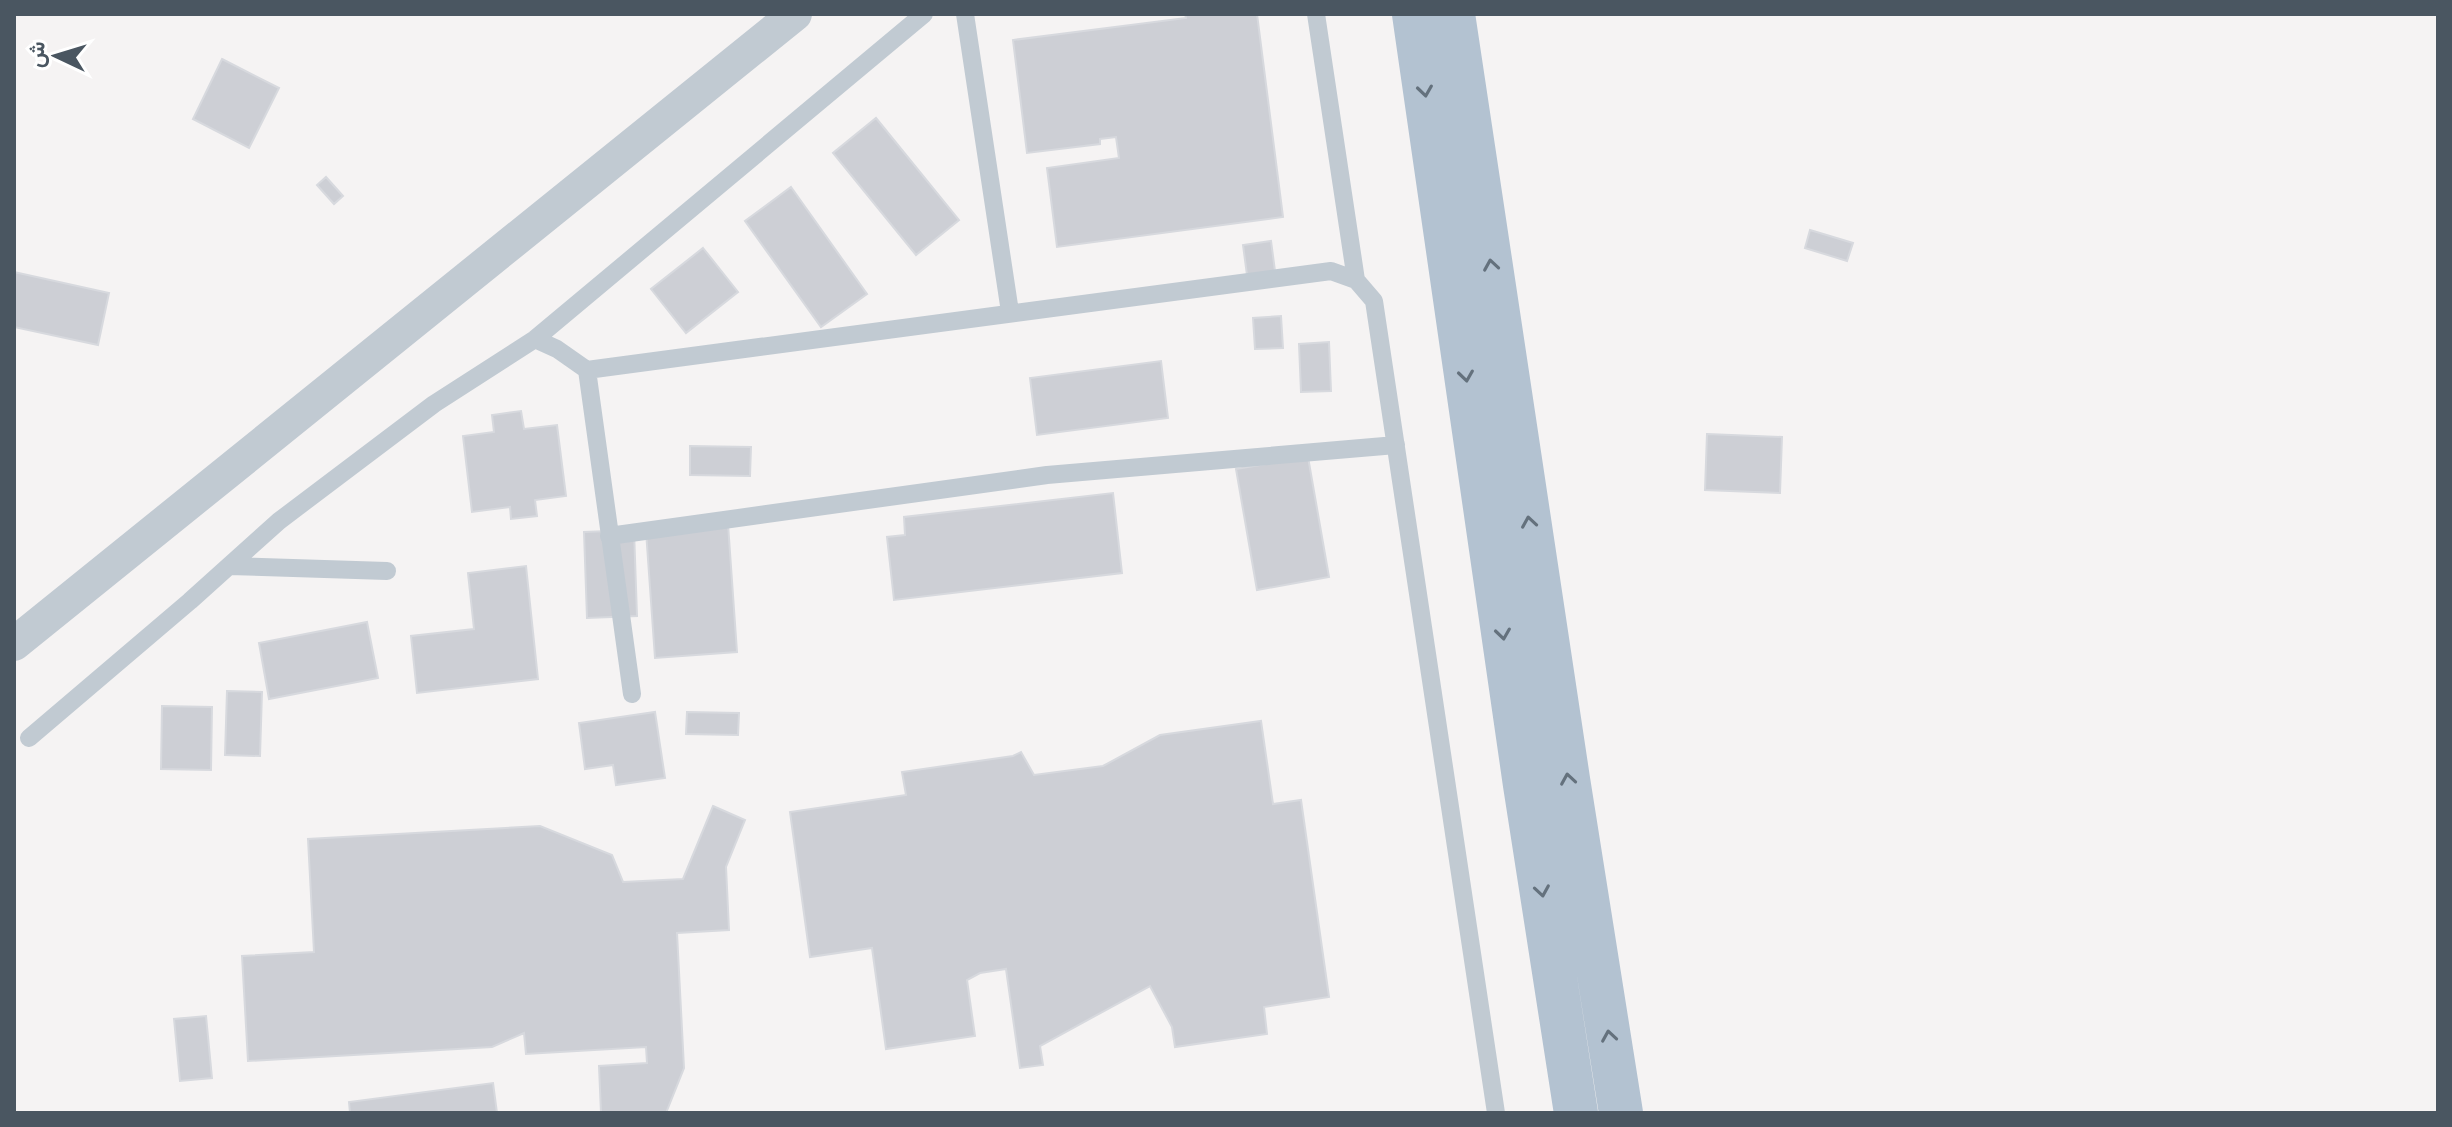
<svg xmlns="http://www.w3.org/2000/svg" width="2452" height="1127" font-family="'Public Sans',Vazirmatn,sans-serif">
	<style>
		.building { fill: #cdcfd5; stroke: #d7d9de; stroke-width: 2 }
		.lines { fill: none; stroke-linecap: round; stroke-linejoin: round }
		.service { stroke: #c1cad2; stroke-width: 18 }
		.minor { stroke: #c1cad2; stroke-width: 34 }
		.primary { stroke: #b3c2d1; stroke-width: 44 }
		.oneway { stroke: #64717d }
	</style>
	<rect width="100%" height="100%" fill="#f5f3f3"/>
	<path class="building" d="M 1185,14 L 1257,14 L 1283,217 L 1057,247 L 1047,168 L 1119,158 L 1116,137 L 1100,139 L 1100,144 L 1027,153 L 1013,40 L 1186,18 Z
		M 222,59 L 279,88 L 249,148 L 193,119 Z
		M 876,118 L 959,220 L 916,255 L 833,153 Z
		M 326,177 L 343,196 L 334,204 L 317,185 Z
		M 791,187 L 867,294 L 821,327 L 745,221 Z
		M 1810,230 L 1853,243 L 1847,261 L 1805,248 Z
		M 1271,241 L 1275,271 L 1247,275 L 1243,245 Z
		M 703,248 L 738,292 L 686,333 L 651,289 Z
		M 14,272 L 109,293 L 98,345 L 14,327 Z
		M 1281,316 L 1283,348 L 1255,349 L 1253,318 Z
		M 1329,342 L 1331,391 L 1301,392 L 1299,344 Z
		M 1161,361 L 1168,418 L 1037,435 L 1030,378 Z
		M 521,411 L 524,429 L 557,425 L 566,496 L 535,500 L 537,516 L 511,519 L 510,507 L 472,512 L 463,436 L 494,432 L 492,415 Z
		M 1707,434 L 1782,437 L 1780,493 L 1705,490 Z
		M 690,446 L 751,447 L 750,476 L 690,475 Z
		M 1308,457 L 1329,577 L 1257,590 L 1236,469 Z
		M 1113,493 L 1122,573 L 894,600 L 887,537 L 905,535 L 904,517 Z
		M 728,524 L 737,652 L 655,658 L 646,531 Z
		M 634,530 L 637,616 L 587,618 L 584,532 Z
		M 526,566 L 538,679 L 417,693 L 411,636 L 474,629 L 468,573 Z
		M 367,622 L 378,678 L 269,699 L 259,643 Z
		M 227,691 L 262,692 L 260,756 L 225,755 Z
		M 162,706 L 212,707 L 211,770 L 161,769 Z
		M 655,712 L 665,778 L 616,785 L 613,765 L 585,769 L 579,723 Z
		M 687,712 L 739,713 L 738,735 L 686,734 Z
		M 1261,721 L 1273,804 L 1301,800 L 1329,997 L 1264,1007 L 1267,1034 L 1175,1047 L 1172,1027 L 1150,986 L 1040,1046 L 1043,1065 L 1020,1068 L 1006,969 L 980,973 L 967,980 L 975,1036 L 886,1049 L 872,948 L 810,957 L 790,812 L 906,795 L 902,772 L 1013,756 L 1021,752 L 1034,775 L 1103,766 L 1160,735 Z
		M 713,806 L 745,820 L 726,867 L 729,930 L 677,933 L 684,1068 L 666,1113 L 601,1113 L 599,1066 L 647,1063 L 646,1047 L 526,1054 L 524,1033 L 492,1047 L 248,1061 L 242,956 L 314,952 L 308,839 L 540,826 L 612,855 L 623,882 L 683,879 Z
		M 206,1016 L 212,1078 L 180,1081 L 174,1019 Z
		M 493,1083 L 497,1113 L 350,1113 L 349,1102 Z"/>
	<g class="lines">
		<path class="service" d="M 965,14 L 1010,312
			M 1316,14 L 1356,280
			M 535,339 L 557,349 L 587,370 L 1331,271 L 1356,280 L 1374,301 L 1496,1113
			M 587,370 L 632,694
			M 609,536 L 1047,475 L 1396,445
			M 229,566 L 387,571
			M 29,738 L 190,601 L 279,521 L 434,404 L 535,339 L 924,14"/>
		<path class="minor" d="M 14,644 L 795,14"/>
		<path class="primary" d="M 1414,14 L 1525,785 L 1576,1113
			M 1453,14 L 1568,779 L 1621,1113"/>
	</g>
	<defs><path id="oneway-chevron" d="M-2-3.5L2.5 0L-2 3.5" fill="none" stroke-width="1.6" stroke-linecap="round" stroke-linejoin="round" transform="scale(2)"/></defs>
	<g class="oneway">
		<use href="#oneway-chevron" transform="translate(1425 91) rotate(82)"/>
		<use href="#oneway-chevron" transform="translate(1491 265) rotate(-99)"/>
		<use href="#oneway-chevron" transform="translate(1466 376) rotate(82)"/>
		<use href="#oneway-chevron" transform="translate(1529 522) rotate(-99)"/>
		<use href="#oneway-chevron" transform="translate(1503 634) rotate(82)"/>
		<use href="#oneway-chevron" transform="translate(1568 779) rotate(-99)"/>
		<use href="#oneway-chevron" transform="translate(1542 891) rotate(81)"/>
		<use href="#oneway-chevron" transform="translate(1609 1036) rotate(-99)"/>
	</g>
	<rect width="2452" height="1127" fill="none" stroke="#4a5661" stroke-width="32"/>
	<g transform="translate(56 56) rotate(274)" stroke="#ffffff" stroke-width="6" paint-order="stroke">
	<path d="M0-6L14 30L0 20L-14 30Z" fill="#4a5661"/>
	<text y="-12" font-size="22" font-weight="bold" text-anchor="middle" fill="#4a5661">ش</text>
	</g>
</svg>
